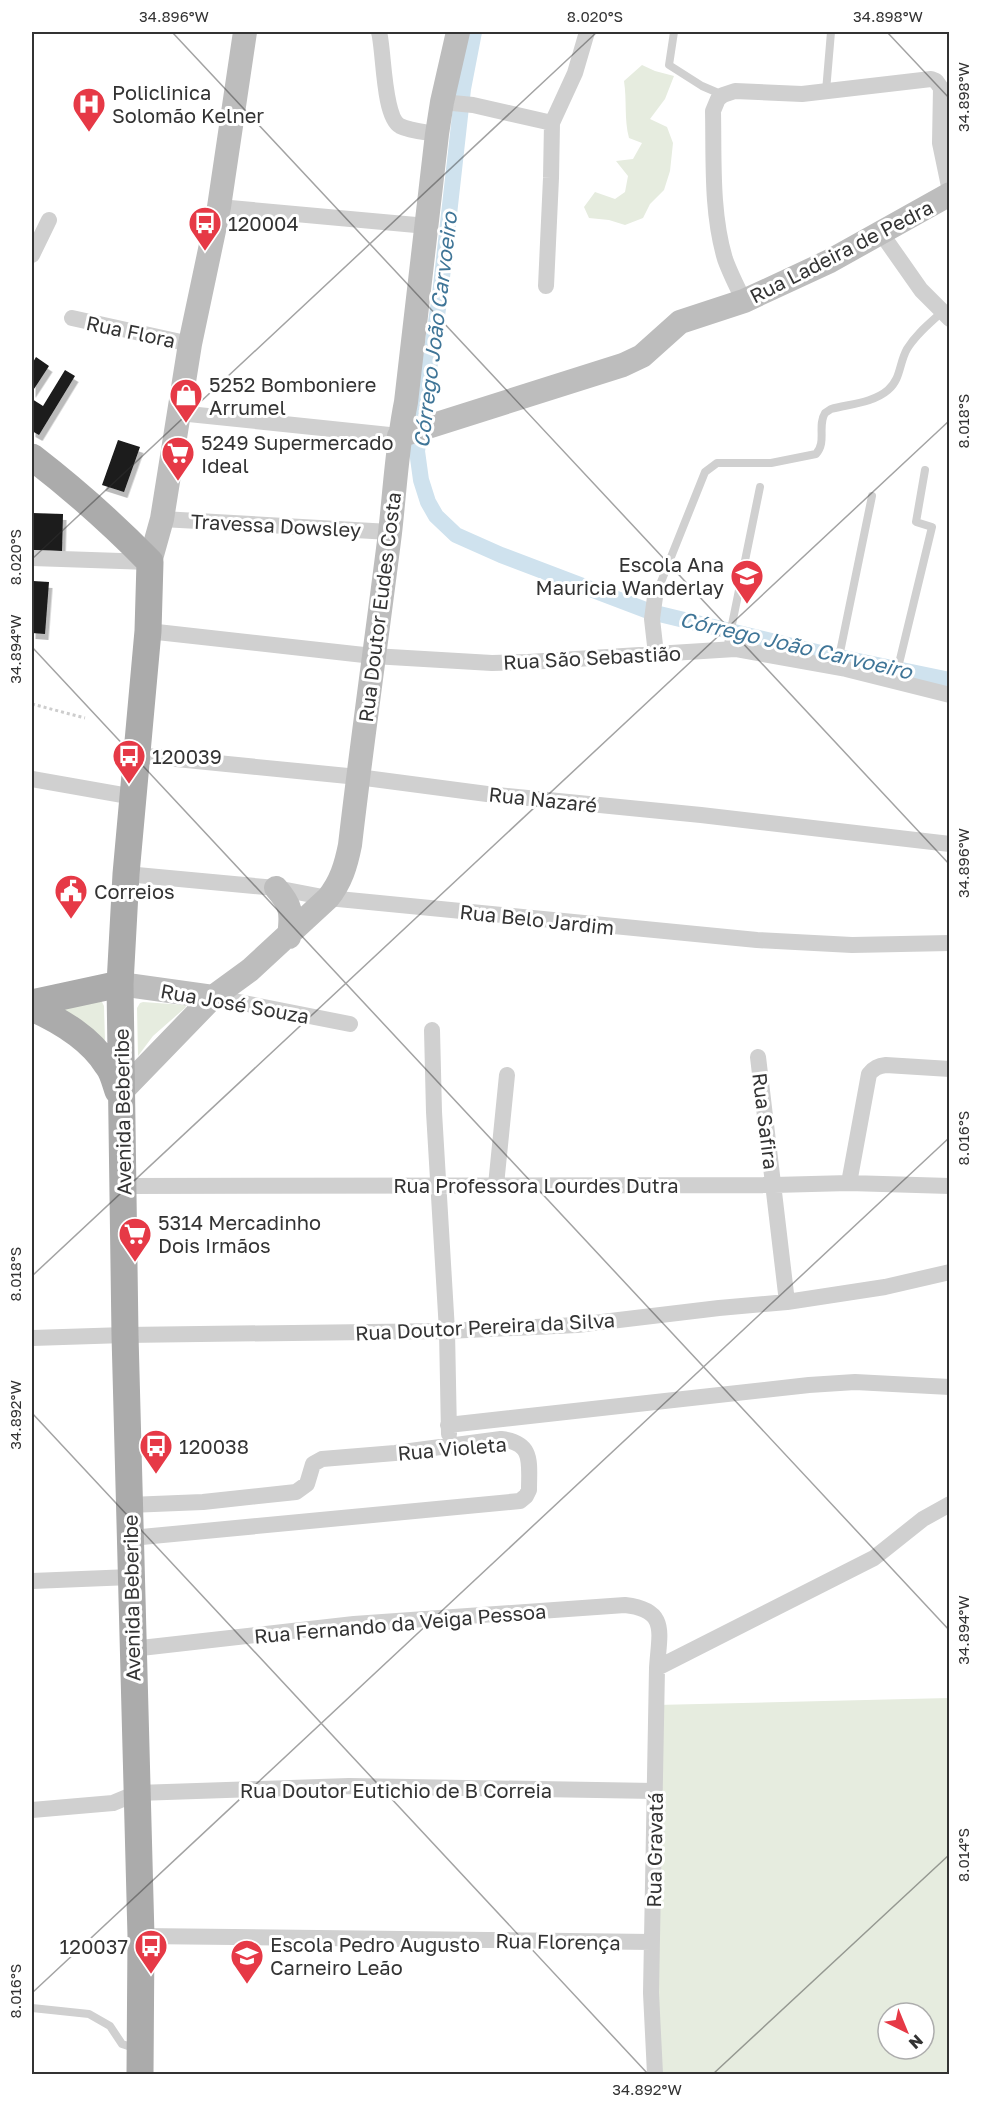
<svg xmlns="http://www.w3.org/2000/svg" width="981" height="2106" font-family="'Golos Text',sans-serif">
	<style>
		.green { fill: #e6ecdf; fill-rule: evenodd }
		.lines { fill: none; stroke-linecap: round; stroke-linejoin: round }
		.canal { stroke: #cfe2ee; stroke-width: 16 }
		.building { fill: #1a1a1a; filter: url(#shadow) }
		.path { stroke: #cdcdcd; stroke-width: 3; stroke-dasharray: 3 3; stroke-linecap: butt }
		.lane { stroke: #d0d0d0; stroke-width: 8 }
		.street { stroke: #d0d0d0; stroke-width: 16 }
		.secondary { stroke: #bdbdbd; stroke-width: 24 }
		.primary { stroke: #ababab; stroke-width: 27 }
		.ticks { fill: none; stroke: #333; stroke-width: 1.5; stroke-opacity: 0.45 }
		.labels { text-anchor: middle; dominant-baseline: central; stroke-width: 6; stroke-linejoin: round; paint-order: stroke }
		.poi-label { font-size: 20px; fill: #333; stroke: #fff; text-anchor: start }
		.street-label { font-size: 20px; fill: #333; stroke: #fff }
		.water-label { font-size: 21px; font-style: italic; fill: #3f7597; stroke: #fff }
		.neatline { fill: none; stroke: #333; stroke-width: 2 }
		.ticks-label { font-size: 15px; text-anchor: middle; fill: #333 }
	</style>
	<defs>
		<filter id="shadow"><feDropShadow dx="3.5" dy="6" stdDeviation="0" flood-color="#0004"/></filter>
	</defs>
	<rect width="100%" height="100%" fill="#fff"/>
	<path class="green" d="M 642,65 L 655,71 L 674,76 L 665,99 L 650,119 L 667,127 L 673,143 L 670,171 L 664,190 L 650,204 L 643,218 L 625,225 L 609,220 L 589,218 L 584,207 L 595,192 L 615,199 L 625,192 L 628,176 L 616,161 L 633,159 L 642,143 L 629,138 C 624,119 627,100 624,81 Z
		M 100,998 L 104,1006 L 105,1041 L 55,1004 Z
		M 143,1002 L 185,1005 L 186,1007 L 153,1036 L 138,1056 L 137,1008 L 140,1003 Z
		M 949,1698 L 949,2074 L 655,2074 L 656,1705 ZM 888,2013 L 924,2013 L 924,2049 L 888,2049 Z"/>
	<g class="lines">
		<path class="canal" d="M 474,32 L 463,89 L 440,295 L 417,451 L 421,480 L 428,502 L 436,516 L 456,535 L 501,555 L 651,612 L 829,655 L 950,680"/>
	</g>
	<path class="building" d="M 36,357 L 49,366 L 32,392 L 32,364 Z
		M 65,370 L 75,376 L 39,435 L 32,431 L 32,399 L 43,406 Z
		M 118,440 L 140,447 L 124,492 L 102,485 Z
		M 32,513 L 63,514 L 62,551 L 32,550 Z
		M 33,581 L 49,582 L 45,634 L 32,633 Z"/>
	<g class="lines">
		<path class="path" d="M 32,704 L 85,718"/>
		<path class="lane" d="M 674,32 L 669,65 L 702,86 L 723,95
			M 826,91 L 831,32
			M 655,597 L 705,472 L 717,463 L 771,463 L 816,454 C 827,442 817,426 825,413 L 831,409 C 849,404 873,403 888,390 C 901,379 899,363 907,349 C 916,334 930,323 942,312
			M 727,649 L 760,487
			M 837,667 L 872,496
			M 895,680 L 932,527 L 916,522 L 925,470
			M 32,2008 L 89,2014 L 110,2026 L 122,2044 L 137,2049"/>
		<path class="street" d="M 379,32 C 384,50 383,117 400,126 C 410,131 426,132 437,134
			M 442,102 L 473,105 L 552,123
			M 219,207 L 427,226
			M 881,233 L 921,290 L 950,319
			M 32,255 L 49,220
			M 546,286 L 551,178 L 552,123 L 575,73 L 587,32
			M 744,301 C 737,287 730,273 725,259 C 711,212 714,159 713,111 L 718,99 L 723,95 L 735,91 L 802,94 L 931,79 L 936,81 L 941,88 L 940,143 L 950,191
			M 72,318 L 190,344
			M 179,413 L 399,436
			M 162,519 L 390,532
			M 32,558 L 150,562
			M 655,597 L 652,619 L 656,654
			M 148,631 L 373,656 L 492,663 L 528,662 L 735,649 L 846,669 L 950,695
			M 136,755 L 358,777 L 487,794 L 701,815 L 950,844
			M 32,779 L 134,797
			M 126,874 L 276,888 L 328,898 L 757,940 L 852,945 L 950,943
			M 213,997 L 350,1024
			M 432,1030 L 434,1112 L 447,1331 L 449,1434
			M 758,1057 L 787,1302
			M 849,1183 L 869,1074 C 874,1068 878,1066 886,1065 L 950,1069
			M 496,1185 L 507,1075
			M 123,1186 L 774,1185 L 849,1183 L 950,1186
			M 32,1338 L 125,1335 L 447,1331 L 577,1325 L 719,1308 L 787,1302 L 885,1287 L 950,1272
			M 448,1425 L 809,1385 L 855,1382 L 950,1387
			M 129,1505 L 203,1502 L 296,1492 L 307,1484 L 313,1464 L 322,1459 L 395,1453 L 501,1439 C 534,1443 529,1462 529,1490 L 526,1496 L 520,1501 L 131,1538
			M 32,1581 L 131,1577
			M 132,1649 L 354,1624 L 625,1605 C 669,1610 659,1633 657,1668 L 651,1993 L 655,2074
			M 657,1668 L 874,1558 L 923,1519 L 950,1504
			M 32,1810 L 113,1803 L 137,1793 L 349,1786 L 655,1791
			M 141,1936 L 652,1942"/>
		<path class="secondary" d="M 399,436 L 623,365 L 642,356 L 680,322 L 744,301 L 830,261 L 950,194
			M 150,562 L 162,519 L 190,344 L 219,207 L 245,32
			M 276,888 C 292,906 292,913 289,937
			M 120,984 L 213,997
			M 122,1091 L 213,997 L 250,970 L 328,898 C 341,882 346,865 350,845 C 362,741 377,637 390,533 C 395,489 397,446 406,402 L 437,134 L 442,102 L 458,32"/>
		<path class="primary" d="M 32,457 C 76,491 111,522 150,562 L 148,631 L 126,874 L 120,984 L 125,1335 L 141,1936 L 140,2074
			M 32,1003 L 120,984
			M 32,1008 C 61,1021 90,1038 107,1065 C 113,1072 115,1083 118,1091"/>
	</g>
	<path class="ticks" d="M 172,32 L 950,865M 887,32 L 950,99M 32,559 L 597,32M 32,647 L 950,1631M 32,1276 L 950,420M 32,1413 L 648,2074M 32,1993 L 950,1137M 713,2074 L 950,1854"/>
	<defs>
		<g id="hospital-pin" transform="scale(1.725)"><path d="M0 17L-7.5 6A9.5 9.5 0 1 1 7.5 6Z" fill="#e63946" stroke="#fff"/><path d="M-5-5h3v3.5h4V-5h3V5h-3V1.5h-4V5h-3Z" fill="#fff"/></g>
		<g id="bus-pin" transform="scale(1.725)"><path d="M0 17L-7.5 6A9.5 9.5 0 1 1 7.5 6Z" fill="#e63946" stroke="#fff"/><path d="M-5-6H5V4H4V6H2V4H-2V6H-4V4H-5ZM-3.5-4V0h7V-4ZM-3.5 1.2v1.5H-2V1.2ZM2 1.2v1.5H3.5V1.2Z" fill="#fff"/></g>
		<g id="shop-pin" transform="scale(1.725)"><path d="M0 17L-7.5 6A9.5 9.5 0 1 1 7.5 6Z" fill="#e63946" stroke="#fff"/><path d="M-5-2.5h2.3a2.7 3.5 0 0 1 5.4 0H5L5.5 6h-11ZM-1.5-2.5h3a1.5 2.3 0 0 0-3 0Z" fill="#fff"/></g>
		<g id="supermarket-pin" transform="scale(1.725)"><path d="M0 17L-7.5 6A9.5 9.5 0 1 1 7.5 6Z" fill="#e63946" stroke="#fff"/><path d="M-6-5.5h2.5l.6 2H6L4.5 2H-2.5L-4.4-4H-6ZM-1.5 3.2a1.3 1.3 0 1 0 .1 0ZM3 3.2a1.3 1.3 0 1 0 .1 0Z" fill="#fff"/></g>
		<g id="school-pin" transform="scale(1.725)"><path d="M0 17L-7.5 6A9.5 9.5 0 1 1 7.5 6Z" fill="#e63946" stroke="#fff"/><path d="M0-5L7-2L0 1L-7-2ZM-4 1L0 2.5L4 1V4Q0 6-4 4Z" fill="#fff"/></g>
		<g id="civic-pin" transform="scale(1.725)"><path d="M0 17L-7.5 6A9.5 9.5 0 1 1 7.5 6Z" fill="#e63946" stroke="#fff"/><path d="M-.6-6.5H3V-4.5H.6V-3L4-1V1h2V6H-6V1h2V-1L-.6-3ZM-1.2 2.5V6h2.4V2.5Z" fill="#fff"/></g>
	</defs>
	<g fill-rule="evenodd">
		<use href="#hospital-pin" x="89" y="104"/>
		<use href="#bus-pin" x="205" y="223"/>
		<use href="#shop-pin" x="186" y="395"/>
		<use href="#supermarket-pin" x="178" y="453"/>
		<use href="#school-pin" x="747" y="576"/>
		<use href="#bus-pin" x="129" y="756"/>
		<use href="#civic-pin" x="71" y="891"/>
		<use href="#supermarket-pin" x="135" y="1234"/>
		<use href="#bus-pin" x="156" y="1446"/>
		<use href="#bus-pin" x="151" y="1946"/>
		<use href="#school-pin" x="247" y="1956"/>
	</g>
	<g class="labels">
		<g class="poi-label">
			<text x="112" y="92">Policlinica<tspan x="112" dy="23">Solomão Kelner</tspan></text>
			<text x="228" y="223">120004</text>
			<text x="209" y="384">5252 Bomboniere<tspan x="209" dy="23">Arrumel</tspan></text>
			<text x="201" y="442">5249 Supermercado<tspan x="201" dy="23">Ideal</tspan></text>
			<text x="724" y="564" text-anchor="end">Escola Ana<tspan x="724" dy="23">Mauricia Wanderlay</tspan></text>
			<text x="152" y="756">120039</text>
			<text x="94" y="891">Correios</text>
			<text x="158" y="1222">5314 Mercadinho<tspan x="158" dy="23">Dois Irmãos</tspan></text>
			<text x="179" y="1446">120038</text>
			<text x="270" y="1944">Escola Pedro Augusto<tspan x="270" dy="23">Carneiro Leão</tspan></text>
			<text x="128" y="1946" text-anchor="end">120037</text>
		</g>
		<g class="street-label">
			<text transform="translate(841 251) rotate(-27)">Rua Ladeira de Pedra</text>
			<text transform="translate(131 331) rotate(12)">Rua Flora</text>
			<text transform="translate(276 525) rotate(3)">Travessa Dowsley</text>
			<text transform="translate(379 607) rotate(-83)">Rua Doutor Eudes Costa</text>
			<text transform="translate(592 657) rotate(-3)">Rua São Sebastião</text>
			<text transform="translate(543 799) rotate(6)">Rua Nazaré</text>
			<text transform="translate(537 919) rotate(6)">Rua Belo Jardim</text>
			<text transform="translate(235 1003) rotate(10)">Rua José Souza</text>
			<text transform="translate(122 1112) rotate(-91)">Avenida Beberibe</text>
			<text transform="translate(766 1121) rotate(83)">Rua Safira</text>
			<text x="536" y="1185">Rua Professora Lourdes Dutra</text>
			<text transform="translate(485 1326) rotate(-3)">Rua Doutor Pereira da Silva</text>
			<text transform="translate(452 1448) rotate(-5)">Rua Violeta</text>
			<text transform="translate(131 1598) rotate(-91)">Avenida Beberibe</text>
			<text transform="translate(400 1623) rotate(-5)">Rua Fernando da Veiga Pessoa</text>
			<text x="396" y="1790">Rua Doutor Eutichio de B Correia</text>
			<text transform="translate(654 1850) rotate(-89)">Rua Gravatá</text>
			<text transform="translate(558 1941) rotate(1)">Rua Florença</text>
		</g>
		<g class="water-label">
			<text transform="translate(435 330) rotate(-83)">Córrego João Carvoeiro</text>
			<text transform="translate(796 645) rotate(13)">Córrego João Carvoeiro</text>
		</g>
	</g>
	<rect width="981" height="2106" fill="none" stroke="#ffffff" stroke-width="66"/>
	<g transform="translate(906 2031) rotate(137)"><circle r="28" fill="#ffffff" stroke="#adadad" stroke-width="1.5"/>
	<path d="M0-4.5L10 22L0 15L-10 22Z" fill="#e63946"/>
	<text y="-9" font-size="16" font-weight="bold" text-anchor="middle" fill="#333333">N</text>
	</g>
	<rect x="33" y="33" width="915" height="2040" class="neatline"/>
	<g class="ticks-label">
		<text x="174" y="22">34.896°W</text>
		<text x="595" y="22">8.020°S</text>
		<text x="888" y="22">34.898°W</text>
		<text transform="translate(964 97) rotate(-90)" y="5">34.898°W</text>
		<text transform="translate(964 421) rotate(-90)" y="5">8.018°S</text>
		<text transform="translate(16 557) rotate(-90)" y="5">8.020°S</text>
		<text transform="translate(16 649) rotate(-90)" y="5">34.894°W</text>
		<text transform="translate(964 863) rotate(-90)" y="5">34.896°W</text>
		<text transform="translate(964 1138) rotate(-90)" y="5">8.016°S</text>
		<text transform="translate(16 1274) rotate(-90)" y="5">8.018°S</text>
		<text transform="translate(16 1415) rotate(-90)" y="5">34.892°W</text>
		<text transform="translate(964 1630) rotate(-90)" y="5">34.894°W</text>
		<text transform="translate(964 1855) rotate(-90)" y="5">8.014°S</text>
		<text transform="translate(16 1991) rotate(-90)" y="5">8.016°S</text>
		<text x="647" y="2095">34.892°W</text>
	</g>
</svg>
